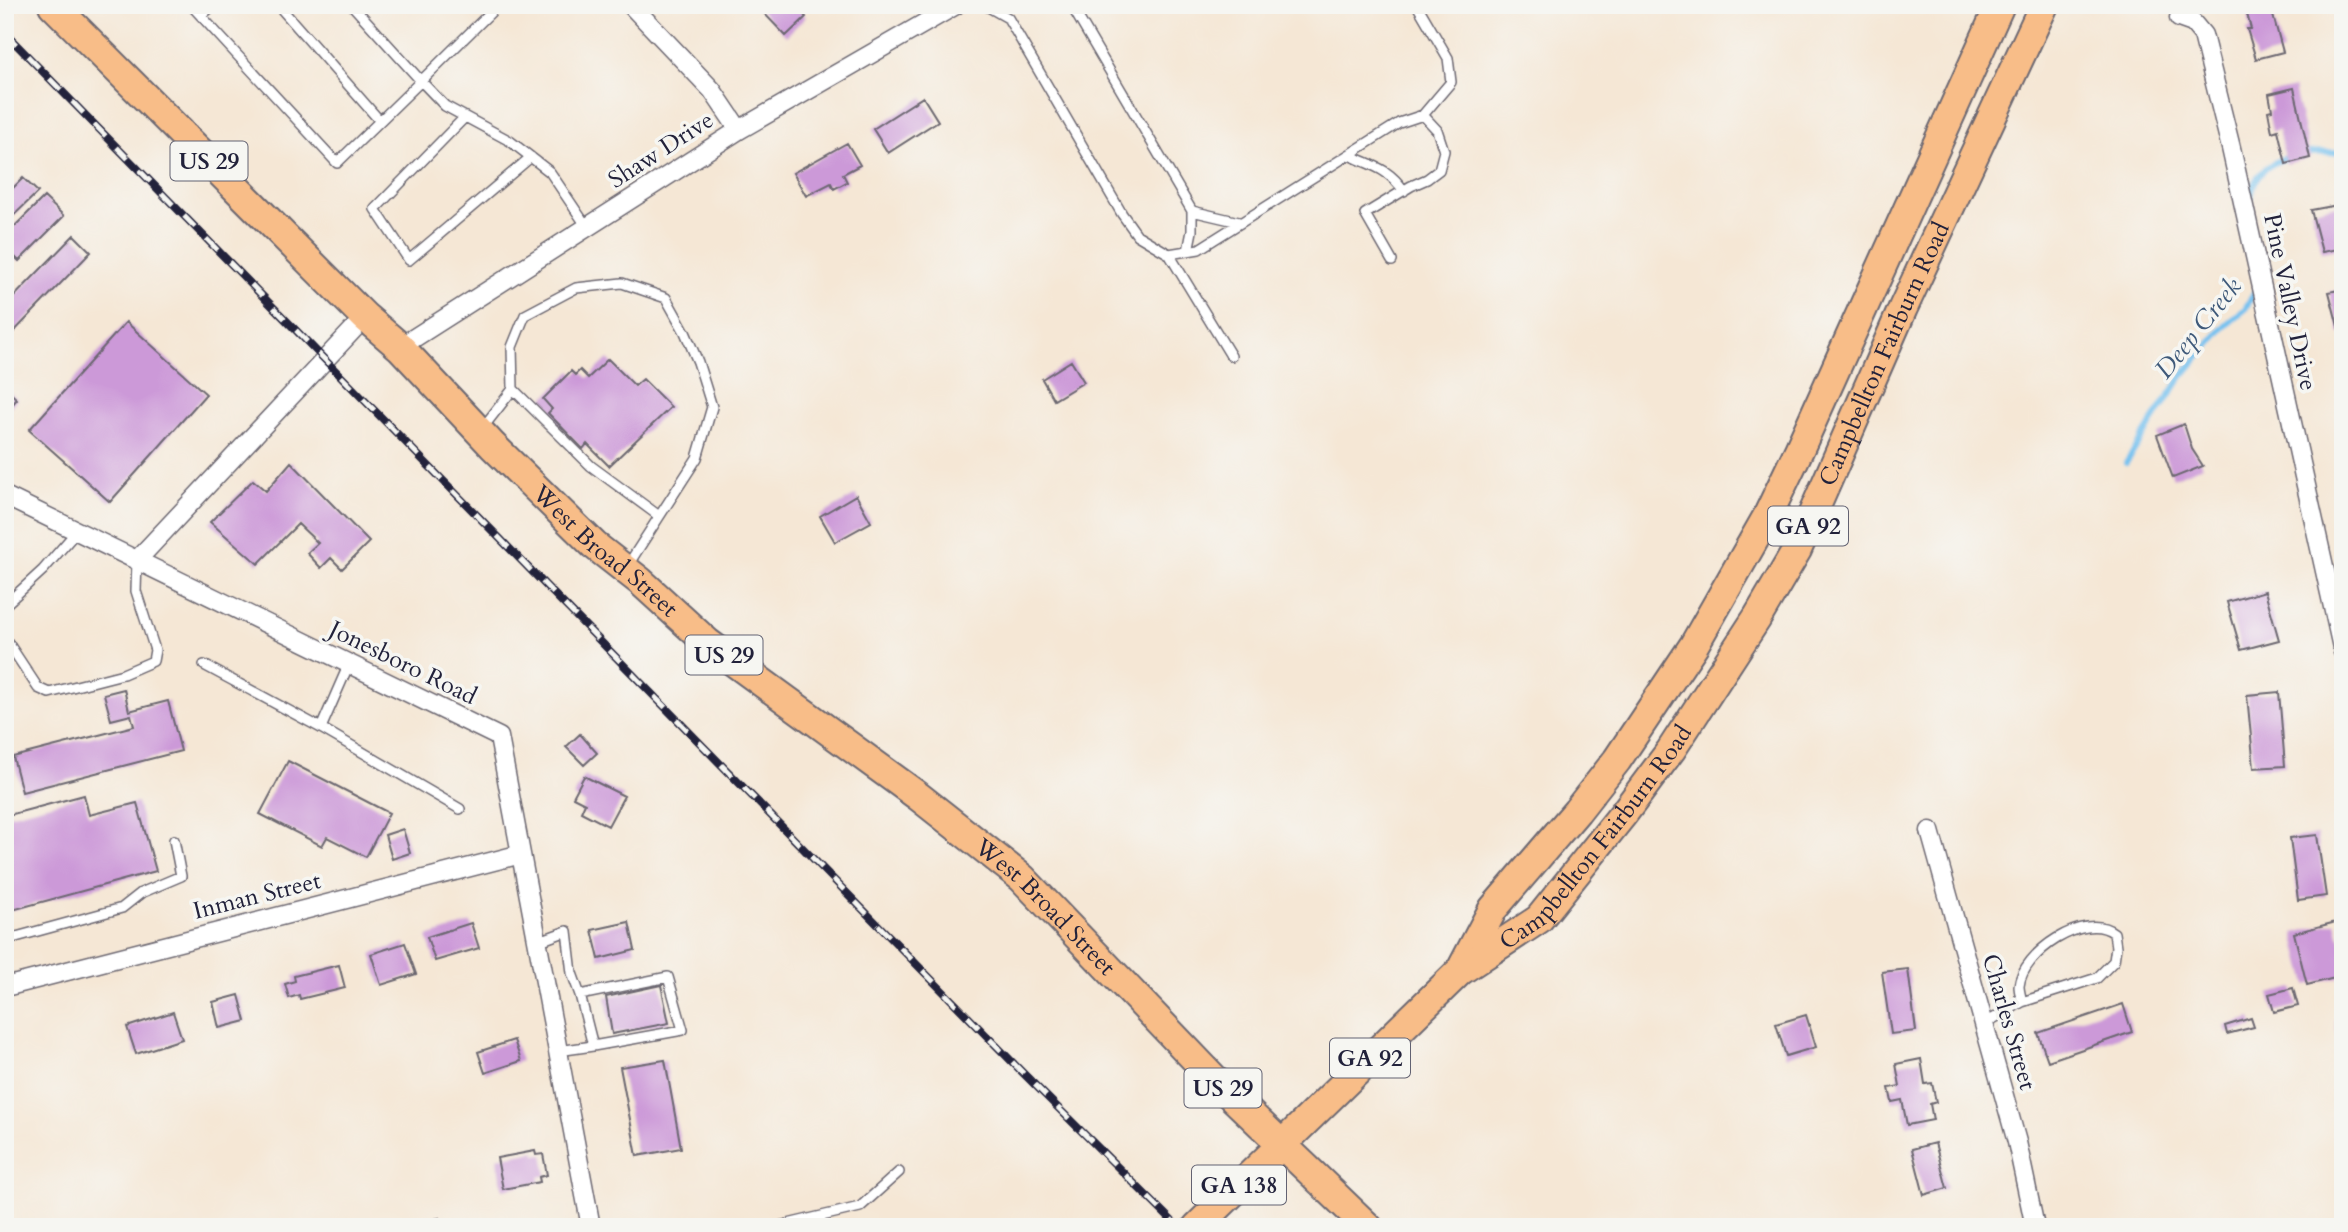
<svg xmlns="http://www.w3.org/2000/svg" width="2348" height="1232" font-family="Cardo,serif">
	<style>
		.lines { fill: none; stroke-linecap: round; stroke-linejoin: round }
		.stream { stroke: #75c1ef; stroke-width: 6 }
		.building { fill: #cc99d8 }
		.service-casing { stroke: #6c6771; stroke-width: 12 }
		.minor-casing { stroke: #6c6771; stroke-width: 21 }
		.primary-casing { stroke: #6c6771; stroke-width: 32 }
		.service { stroke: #fff; stroke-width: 9 }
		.minor { stroke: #fff; stroke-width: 18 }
		.primary { stroke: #f8bd88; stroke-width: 28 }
		.rail-casing { stroke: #22223b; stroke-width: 8 }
		.rail { stroke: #f6f6f2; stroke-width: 5; stroke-dasharray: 16; stroke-linecap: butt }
		.labels { text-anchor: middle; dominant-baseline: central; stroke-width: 7; stroke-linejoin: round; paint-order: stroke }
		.shield { fill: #f6f6f2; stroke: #626272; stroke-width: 2 }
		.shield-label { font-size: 23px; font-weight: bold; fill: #22223b }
		.street-label { font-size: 24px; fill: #22223b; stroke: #f6f6f2 }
		.water-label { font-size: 26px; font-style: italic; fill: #3f5a7a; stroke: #f6f6f2 }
	</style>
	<rect width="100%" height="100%" fill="#f6f6f2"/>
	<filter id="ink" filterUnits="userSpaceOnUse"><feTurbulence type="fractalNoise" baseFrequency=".0143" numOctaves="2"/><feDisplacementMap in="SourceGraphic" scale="14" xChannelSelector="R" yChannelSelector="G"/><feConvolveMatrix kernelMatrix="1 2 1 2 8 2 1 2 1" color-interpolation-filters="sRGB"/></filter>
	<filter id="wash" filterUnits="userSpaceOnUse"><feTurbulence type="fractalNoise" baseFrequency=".00686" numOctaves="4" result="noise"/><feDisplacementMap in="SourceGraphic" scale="28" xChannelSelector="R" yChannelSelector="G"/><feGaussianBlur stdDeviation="1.57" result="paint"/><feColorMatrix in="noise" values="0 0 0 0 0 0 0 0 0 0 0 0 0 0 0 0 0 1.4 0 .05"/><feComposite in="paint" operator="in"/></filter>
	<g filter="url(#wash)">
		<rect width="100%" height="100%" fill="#f5e7d5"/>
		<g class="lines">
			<path class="stream" d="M 2301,153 L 2343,152
				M 2250,201 C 2253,174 2266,164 2291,156
				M 2126,463 L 2180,379 L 2222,329 L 2245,309 L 2258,286"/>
		</g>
		<g id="blocks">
			<path class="building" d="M 756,5 L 794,5 L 806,17 L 786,36 Z
				M 2271,8 L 2283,52 L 2256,59 L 2247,29 L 2251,29 L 2247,14 Z
				M 2294,88 L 2310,158 L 2286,164 L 2278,130 L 2272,132 L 2268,111 L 2272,110 L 2269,94 Z
				M 923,97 L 938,121 L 888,153 L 873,129 Z
				M 847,143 L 860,165 L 843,174 L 847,182 L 834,189 L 831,183 L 806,196 L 793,173 Z
				M 23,178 L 38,192 L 5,224 L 5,196 Z
				M 44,197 L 64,216 L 19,261 L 5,247 L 5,236 Z
				M 2343,204 L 2343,248 L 2322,252 L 2311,210 Z
				M 74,235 L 91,252 L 5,341 L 5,306 Z
				M 2343,289 L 2343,333 L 2340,334 L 2329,292 Z
				M 126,322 L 206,394 L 110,502 L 29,430 Z
				M 608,359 L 635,386 L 643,379 L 671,407 L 609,466 L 587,444 L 583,449 L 548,413 L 552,409 L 543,399 L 571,371 L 575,375 L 580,370 L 588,378 Z
				M 1071,361 L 1084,382 L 1054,400 L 1042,379 Z
				M 5,388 L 17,399 L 5,413 Z
				M 2184,424 L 2192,449 L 2203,466 L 2173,478 L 2157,435 Z
				M 291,462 L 369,542 L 342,569 L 331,558 L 321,568 L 307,553 L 318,543 L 298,524 L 258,564 L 210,522 L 253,480 L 266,491 Z
				M 856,495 L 871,522 L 835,542 L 820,516 Z
				M 2265,591 L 2279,640 L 2241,650 L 2227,602 Z
				M 124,689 L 129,711 L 168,701 L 181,751 L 22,792 L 13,757 L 134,726 L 131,715 L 111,720 L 104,694 Z
				M 2279,692 L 2285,766 L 2254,768 L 2247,695 Z
				M 580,734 L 597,753 L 584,765 L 566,747 Z
				M 288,761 L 389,813 L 366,857 L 327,837 L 322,846 L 260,814 Z
				M 584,776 L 624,796 L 608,826 L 581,812 L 585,803 L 573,797 Z
				M 84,795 L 89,815 L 137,803 L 156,871 L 5,912 L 5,816 Z
				M 403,829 L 410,853 L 392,859 L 385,835 Z
				M 2317,835 L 2326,896 L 2298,900 L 2290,838 Z
				M 629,922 L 635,950 L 599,959 L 592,930 Z
				M 2336,922 L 2343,950 L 2343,976 L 2307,985 L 2294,933 Z
				M 471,923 L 479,948 L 435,961 L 427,937 Z
				M 405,943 L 416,974 L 381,985 L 371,954 Z
				M 339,965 L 345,988 L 300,999 L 299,995 L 289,998 L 285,984 L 295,981 L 294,976 Z
				M 1908,969 L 1916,1031 L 1891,1034 L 1882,972 Z
				M 661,985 L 669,1023 L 612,1034 L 606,997 Z
				M 2293,988 L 2298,1006 L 2274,1012 L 2269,994 Z
				M 239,995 L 246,1021 L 219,1028 L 213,1002 Z
				M 2123,1004 L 2132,1032 L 2048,1061 L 2038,1033 Z
				M 173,1012 L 182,1039 L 136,1054 L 127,1027 Z
				M 1806,1015 L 1816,1047 L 1786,1056 L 1776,1024 Z
				M 2251,1018 L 2254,1027 L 2227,1034 L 2225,1026 Z
				M 2343,1018 L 2343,1060 L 2341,1060 L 2335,1020 Z
				M 514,1040 L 521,1061 L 485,1073 L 478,1052 Z
				M 1921,1059 L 1925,1084 L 1932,1083 L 1936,1102 L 1930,1104 L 1933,1120 L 1907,1125 L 1902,1100 L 1892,1102 L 1889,1088 L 1900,1086 L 1896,1064 Z
				M 665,1060 L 681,1148 L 637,1156 L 620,1067 Z
				M 1935,1143 L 1947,1188 L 1924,1195 L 1912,1149 Z
				M 535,1151 L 536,1155 L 543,1154 L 547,1175 L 539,1177 L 540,1182 L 503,1189 L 497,1158 Z
				M 439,1218 L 441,1227 L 406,1227 L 405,1226 Z"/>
		</g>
	</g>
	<g filter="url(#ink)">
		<use href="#blocks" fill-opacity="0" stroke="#6c6771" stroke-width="2"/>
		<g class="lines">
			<g class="service-casing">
				<path id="service" d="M 191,5 L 337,163 L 421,81 L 352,5
					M 278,5 L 380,121
					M 498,5 L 421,81 L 445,106 L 510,141 L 550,172 L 587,227
					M 985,5 L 1008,18 L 1122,214 L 1137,235 L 1169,254 L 1231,356
					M 1071,5 L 1192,211 L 1192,231 L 1188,251
					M 1417,5 L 1448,58 L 1451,82 L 1423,115
					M 201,16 L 213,5
					M 465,117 L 375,209 L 409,260 L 531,157
					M 1349,155 C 1373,166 1388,168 1404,191
					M 1192,211 L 1239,222
					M 1169,254 L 1199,249 L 1399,123 L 1423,115 L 1437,130 L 1444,151 L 1439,170 L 1427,179 L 1411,186 L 1365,214 L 1392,261
					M 513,389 L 591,466 L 659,516
					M 481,430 L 513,389 L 512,347 L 525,315 L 576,288 L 622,283 L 666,298 L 685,332 L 698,362 L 712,407 L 697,458 L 626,568
					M 5,605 L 43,570 L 77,531
					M 5,638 L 38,688 L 49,693 L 123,674 L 153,661 L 155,650 L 136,591 L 137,560
					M 204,665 L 321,728 L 349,664
					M 321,728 L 460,809
					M 5,940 L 122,908 L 141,893 L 181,876 L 174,840
					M 537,942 L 567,931 L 572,973 L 580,995
					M 1984,1024 L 2022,1002 L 2097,978 L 2114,961 L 2116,947 L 2114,933 C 2085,910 2022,953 2019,986 C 2019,991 2021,997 2022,1002
					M 558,1051 L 593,1046 L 580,995 L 668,977 L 683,1030 L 593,1046
					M 734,1227 L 737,1227
					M 775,1227 L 860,1207 L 899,1172"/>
			</g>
			<g class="minor-casing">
				<path id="minor" d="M 631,5 L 712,90 L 739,130
					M 2179,18 L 2193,23 L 2203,35 L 2231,148 L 2343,652
					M 400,347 L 739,130 L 956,5
					M 5,496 L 499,737 L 591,1227
					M 137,560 L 365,317
					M 1930,831 L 2017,1142 L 2035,1227
					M 5,987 L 521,854"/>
			</g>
			<g class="primary-casing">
				<g id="primary">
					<path id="s1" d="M 53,5 L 365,317 L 400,347 L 493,446 L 594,545 L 640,581 L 708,643 L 918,796 L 1022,878 L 1223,1088 L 1368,1227"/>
					<path d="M 1463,966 L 1493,909 L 1577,811 L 1617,760 L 1694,645 L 1767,517 L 1799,450 L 2000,5"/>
					<path id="s2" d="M 1197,1227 L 1460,971 L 1539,919 L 1624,813 L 1671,750 L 1757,618 L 1797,550 L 1903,308 L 2044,5"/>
				</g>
			</g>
			<use href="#service" class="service"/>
			<use href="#minor" class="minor"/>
			<use href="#primary" class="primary"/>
			<g class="rail-casing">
				<path id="rail" d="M 5,33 L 1024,1074 L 1178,1227"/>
			</g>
			<use href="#rail" class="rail"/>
		</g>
	</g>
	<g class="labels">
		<g class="shield">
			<rect x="170.5" y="141.5" width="77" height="39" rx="5"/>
			<rect x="1768" y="506.5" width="80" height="39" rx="5"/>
			<rect x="685.5" y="635.5" width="77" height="39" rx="5"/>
			<rect x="1330" y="1038.5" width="80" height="39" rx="5"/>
			<rect x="1184.5" y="1068.5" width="77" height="39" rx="5"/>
			<rect x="1192" y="1165.5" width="94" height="39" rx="5"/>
		</g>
		<g class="shield-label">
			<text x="209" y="161">US 29</text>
			<text x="1808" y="526">GA 92</text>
			<text x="724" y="655">US 29</text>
			<text x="1370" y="1058">GA 92</text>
			<text x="1223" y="1088">US 29</text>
			<text x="1239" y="1185">GA 138</text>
		</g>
		<g class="street-label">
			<text transform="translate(661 150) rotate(-33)">Shaw Drive</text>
			<text transform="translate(2290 302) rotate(78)">Pine Valley Drive</text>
			<text stroke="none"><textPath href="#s2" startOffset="1127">Campbellton Fairburn Road</textPath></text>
			<text stroke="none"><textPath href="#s1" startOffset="777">West Broad Street</textPath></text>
			<text transform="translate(403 663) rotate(26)">Jonesboro Road</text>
			<text stroke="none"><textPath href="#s2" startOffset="560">Campbellton Fairburn Road</textPath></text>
			<text transform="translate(257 896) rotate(-14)">Inman Street</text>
			<text stroke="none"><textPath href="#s1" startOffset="1344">West Broad Street</textPath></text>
			<text transform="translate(2009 1022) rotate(74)">Charles Street</text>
		</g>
		<g class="water-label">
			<text transform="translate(2198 328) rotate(-51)">Deep Creek</text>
		</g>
	</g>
	<rect width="2348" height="1232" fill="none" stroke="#f6f6f2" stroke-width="28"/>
</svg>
